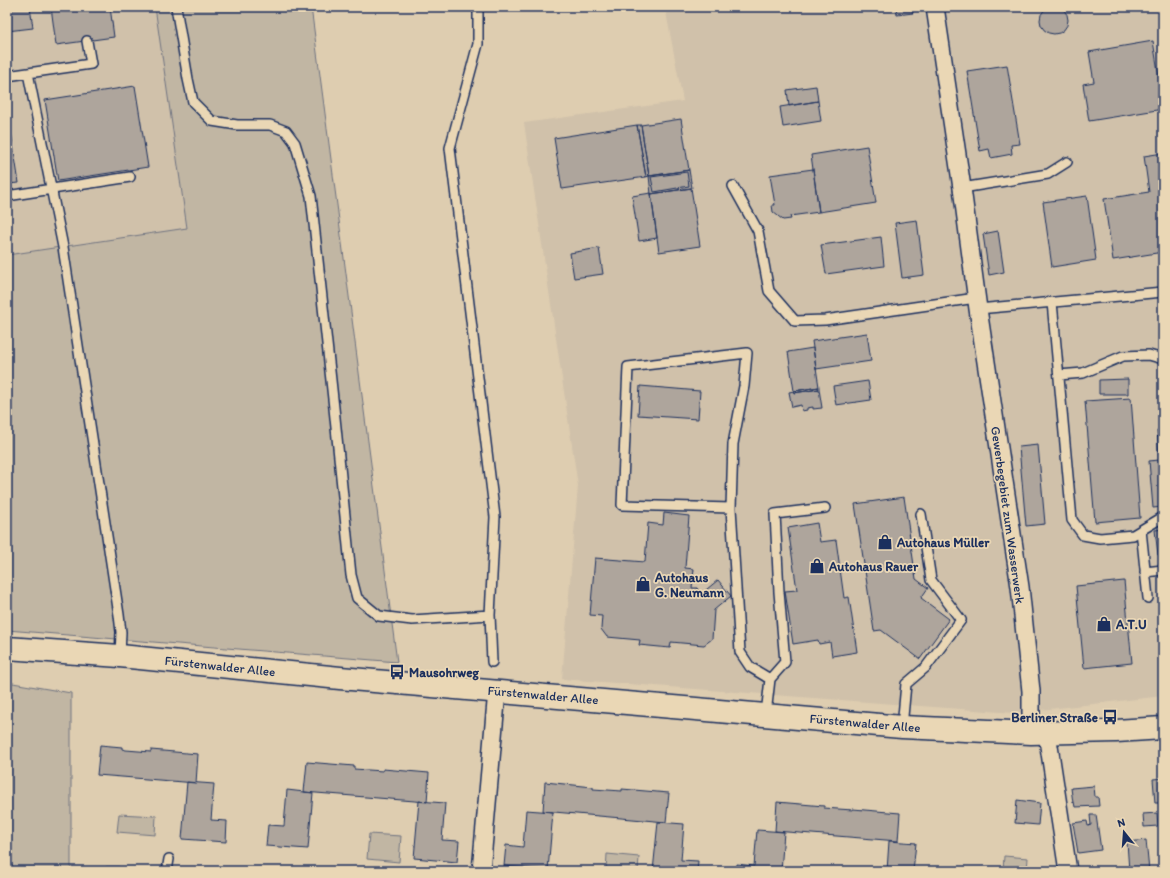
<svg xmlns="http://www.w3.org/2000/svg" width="1170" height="878" font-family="Itim,sans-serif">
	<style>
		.built { fill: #d0c1aa }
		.green { fill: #c1b6a3; stroke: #6e7280 }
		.building { fill: #aea59c; stroke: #1b2f5e }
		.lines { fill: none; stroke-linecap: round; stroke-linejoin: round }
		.lane-casing { stroke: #1b2f5e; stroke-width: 12 }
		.street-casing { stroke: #1b2f5e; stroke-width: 20 }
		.secondary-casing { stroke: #1b2f5e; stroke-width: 25 }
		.lane { stroke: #ead7b5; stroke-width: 9 }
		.street { stroke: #ead7b5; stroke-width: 17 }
		.secondary { stroke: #ead7b5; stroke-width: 22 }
		.labels { text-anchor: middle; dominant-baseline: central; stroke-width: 3.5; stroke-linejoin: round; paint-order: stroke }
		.street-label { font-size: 13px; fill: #1b2f5e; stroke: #ead7b5 }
		.poi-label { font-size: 13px; font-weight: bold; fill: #1b2f5e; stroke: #ead7b5; text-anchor: start }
	</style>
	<rect width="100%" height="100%" fill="#decdb0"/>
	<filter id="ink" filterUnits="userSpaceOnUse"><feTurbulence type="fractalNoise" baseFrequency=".025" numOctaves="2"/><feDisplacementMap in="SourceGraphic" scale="8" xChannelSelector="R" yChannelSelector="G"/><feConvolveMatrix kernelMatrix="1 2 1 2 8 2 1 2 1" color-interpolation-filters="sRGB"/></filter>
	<g filter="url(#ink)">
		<path class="built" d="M 7,7 L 155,7 L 187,228 L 7,255 Z
			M 665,7 L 1163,7 L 1163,696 L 1014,713 L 562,679 L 578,486 L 524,123 L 683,101 Z"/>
		<path class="green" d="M 155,7 L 311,7 L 397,662 L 7,630 L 7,255 L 187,228 Z
			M 7,682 L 71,693 L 71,871 L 7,871 Z
			M 119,814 L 156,816 L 155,835 L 117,832 Z
			M 369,834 L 401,836 L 399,862 L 367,859 Z
			M 607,854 L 639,857 L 638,871 L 606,871 Z
			M 1004,856 L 1028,858 L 1027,871 L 1003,871 Z"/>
		<path class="building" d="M1040 20a14 14 0 1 1 28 0a14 14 0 1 1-28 0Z
			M 7,7 L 30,7 L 33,28 L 7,31 Z
			M 51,7 L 110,7 L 114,37 L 56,45 Z
			M 896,7 L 912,7 L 913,13 L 897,15 Z
			M 1153,41 L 1163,101 L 1163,109 L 1089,121 L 1083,84 L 1094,82 L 1089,52 Z
			M 1007,65 L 1020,144 L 1011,145 L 1012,154 L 991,158 L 989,149 L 980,151 L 967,71 Z
			M 135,86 L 148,167 L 58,181 L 45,100 Z
			M 816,86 L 818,101 L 789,106 L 787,90 Z
			M 818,101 L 821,121 L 783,127 L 780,107 Z
			M 7,106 L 19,183 L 7,184 Z
			M 681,119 L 689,170 L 649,176 L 641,125 Z
			M 637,125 L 641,125 L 649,176 L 646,177 Z
			M 637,125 L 646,177 L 562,189 L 554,138 Z
			M 867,146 L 876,203 L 819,212 L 811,155 Z
			M 1163,153 L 1163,252 L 1113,260 L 1104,199 L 1149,192 L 1144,156 Z
			M 813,169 L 819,212 L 790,216 L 791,219 L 783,220 L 773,212 L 772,205 L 775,205 L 770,175 Z
			M 689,170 L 692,188 L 651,194 L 649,176 Z
			M 687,172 L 689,186 L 654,192 L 651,177 Z
			M 691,188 L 700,246 L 659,252 L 651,194 Z
			M 651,193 L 657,238 L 639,241 L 632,196 Z
			M 1087,196 L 1096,260 L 1052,267 L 1043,202 Z
			M 917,220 L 924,275 L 902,278 L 895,223 Z
			M 998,231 L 1004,272 L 989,275 L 983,234 Z
			M 881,237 L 884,266 L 826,274 L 821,245 Z
			M 599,248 L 603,274 L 574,278 L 570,253 Z
			M 867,333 L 871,361 L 816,369 L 812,341 Z
			M 813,348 L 819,387 L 794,391 L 788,352 Z
			M 1128,379 L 1128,394 L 1099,394 L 1099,380 Z
			M 868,381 L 871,400 L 836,405 L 833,386 Z
			M 640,386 L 700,391 L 698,419 L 638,415 Z
			M 819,387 L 819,389 L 794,393 L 794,391 Z
			M 819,389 L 822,408 L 813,409 L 813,407 L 807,408 L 807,410 L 802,411 L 801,405 L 792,407 L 789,392 L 794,391 L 794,393 Z
			M 1131,398 L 1140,518 L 1095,522 L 1085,401 Z
			M 1163,429 L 1163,507 L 1157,430 Z
			M 1038,445 L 1045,524 L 1026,526 L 1019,447 Z
			M 1159,460 L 1163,507 L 1153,508 L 1149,461 Z
			M 904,497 L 916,579 L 928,588 L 921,598 L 949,619 L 920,659 L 881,630 L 874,631 L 855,504 Z
			M 664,513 L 689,516 L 685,568 L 694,569 L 692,588 L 697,588 L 701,594 L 718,580 L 731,596 L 714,610 L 712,639 L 704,645 L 671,642 L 670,648 L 639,645 L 640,640 L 607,637 L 601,629 L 602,616 L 590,615 L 595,558 L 645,562 L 648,523 L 663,525 Z
			M 817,523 L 820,542 L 836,540 L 844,598 L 849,597 L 857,652 L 832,656 L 830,642 L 819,644 L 818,640 L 793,644 L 785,591 L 797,590 L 788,528 Z
			M 1163,529 L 1163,555 L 1158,555 L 1155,530 Z
			M 1124,581 L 1132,663 L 1084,668 L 1076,586 Z
			M 100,745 L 122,747 L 122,749 L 126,750 L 151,752 L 151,750 L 198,754 L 196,783 L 97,775 Z
			M 307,762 L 354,766 L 354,769 L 383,771 L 383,769 L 429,773 L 427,802 L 304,792 Z
			M 1163,778 L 1163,808 L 1162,808 L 1162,803 L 1155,803 L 1153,779 Z
			M 187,782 L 214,784 L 211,820 L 227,821 L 226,842 L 182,839 Z
			M 545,782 L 593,787 L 593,789 L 622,791 L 622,789 L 669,793 L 666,822 L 543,811 Z
			M 1094,786 L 1095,797 L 1098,797 L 1099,806 L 1075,807 L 1074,802 L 1073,803 L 1071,788 Z
			M 287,790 L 313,793 L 308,849 L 266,846 L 268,825 L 284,826 Z
			M 1017,800 L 1040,803 L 1038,825 L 1015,823 Z
			M 419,801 L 445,803 L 442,840 L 459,841 L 457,862 L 414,858 Z
			M 777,802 L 824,806 L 824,808 L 838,809 L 853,810 L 853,809 L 900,813 L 898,841 L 775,831 Z
			M 526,810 L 553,812 L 548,870 L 504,866 L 506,845 L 523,847 Z
			M 1157,813 L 1158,826 L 1144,827 L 1143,814 Z
			M 1090,815 L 1096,815 L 1101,850 L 1078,853 L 1073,823 L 1087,821 L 1088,826 L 1091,825 Z
			M 658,822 L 684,824 L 681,860 L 698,861 L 697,871 L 653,871 Z
			M 757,830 L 784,832 L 781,871 L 737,871 L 737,864 L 754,866 Z
			M 1146,840 L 1149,871 L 1129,871 L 1127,842 Z
			M 889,841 L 916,843 L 913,871 L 887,871 Z
			M 106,867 L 119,867 L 119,871 L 107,871 Z"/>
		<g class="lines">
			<g class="lane-casing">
				<path id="lane" d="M 176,7 L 188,79 L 193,102 L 212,121 L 237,125 L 270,125 L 286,131 L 295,143 L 311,196 L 334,408 L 351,575 L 357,598 L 379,616 L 412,620 L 490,615
					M 478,7 L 478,44 L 450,148 L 495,517 L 490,615 L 492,662
					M 87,41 L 91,64 L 28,73 L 63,247 L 119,615 L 121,632 L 120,656
					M 7,76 L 28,73
					M 733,186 L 758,231 L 769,291 L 795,321 L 825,320 L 976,298
					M 962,188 L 1048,174 L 1067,162
					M 7,196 L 130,177
					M 1052,302 L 1072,520 L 1083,535 L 1100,538 L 1133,535 L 1163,517
					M 978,309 L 1163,292
					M 1059,375 L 1083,373 L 1123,356 L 1149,355 L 1163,359
					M 731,508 L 733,444 L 744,386 L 747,353 L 628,367 L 622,505 L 731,508 L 740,652 L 750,667 L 770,679 L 766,714
					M 1141,530 L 1148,598
					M 1145,572 L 1163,570
					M 770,679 L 785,662 L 779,592 L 775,514 L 825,508
					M 902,727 L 906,684 L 926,667 L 961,620 L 931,580 L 921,514
					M 167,871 L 169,859"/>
			</g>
			<g class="street-casing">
				<path id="street" d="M 935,7 L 962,188 L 978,309 L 1020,587 L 1031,691 L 1031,733
					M 1047,733 L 1068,871
					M 481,871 L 497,691"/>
			</g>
			<g class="secondary-casing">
				<path id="secondary" d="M 7,648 L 120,656 L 340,678 L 902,727 L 1031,733 L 1116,731 L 1163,728"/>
			</g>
			<use href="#lane" class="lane"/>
			<use href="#street" class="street"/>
			<use href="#secondary" class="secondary"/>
		</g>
	</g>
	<defs>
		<g id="shop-bare" transform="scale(1.2)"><path d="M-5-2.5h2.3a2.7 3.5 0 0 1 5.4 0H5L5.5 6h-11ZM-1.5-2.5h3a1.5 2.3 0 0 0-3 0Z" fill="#1b2f5e" stroke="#ead7b5" stroke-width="2.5" paint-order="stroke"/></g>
		<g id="bus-bare" transform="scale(1.2)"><path d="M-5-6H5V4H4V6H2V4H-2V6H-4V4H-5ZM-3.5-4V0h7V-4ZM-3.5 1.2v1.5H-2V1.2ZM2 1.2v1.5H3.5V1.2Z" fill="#1b2f5e" stroke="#ead7b5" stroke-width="2.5" paint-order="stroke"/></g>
	</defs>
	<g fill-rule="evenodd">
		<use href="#shop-bare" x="885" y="542"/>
		<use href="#shop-bare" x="817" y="566"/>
		<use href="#shop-bare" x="643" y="584"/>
		<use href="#shop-bare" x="1104" y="624"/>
		<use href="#bus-bare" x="397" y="672"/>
		<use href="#bus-bare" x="1110" y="717"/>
	</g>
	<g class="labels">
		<g class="street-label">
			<text transform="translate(1008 515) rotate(82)">Gewerbegebiet zum Wasserwerk</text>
			<text transform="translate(220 666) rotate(6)">Fürstenwalder Allee</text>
			<text transform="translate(543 695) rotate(5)">Fürstenwalder Allee</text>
			<text transform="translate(865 723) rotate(5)">Fürstenwalder Allee</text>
		</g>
		<g class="poi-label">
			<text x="897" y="542">Autohaus Müller</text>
			<text x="829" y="566">Autohaus Rauer</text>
			<text x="655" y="577">Autohaus<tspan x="655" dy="15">G. Neumann</tspan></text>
			<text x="1116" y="624">A.T.U</text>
			<text x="409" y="672">Mausohrweg</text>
			<text x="1098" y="717" text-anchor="end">Berliner Straße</text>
		</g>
	</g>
	<rect width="1170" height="878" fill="none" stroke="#ead7b5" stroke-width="24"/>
	<rect x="12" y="12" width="1146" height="854" fill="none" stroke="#1b2f5e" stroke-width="1.5" filter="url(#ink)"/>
	<g transform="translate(1124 832) rotate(343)" stroke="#ead7b5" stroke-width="3" paint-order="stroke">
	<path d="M0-3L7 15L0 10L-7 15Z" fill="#1b2f5e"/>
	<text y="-6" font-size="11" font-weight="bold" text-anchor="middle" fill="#1b2f5e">N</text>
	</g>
</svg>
